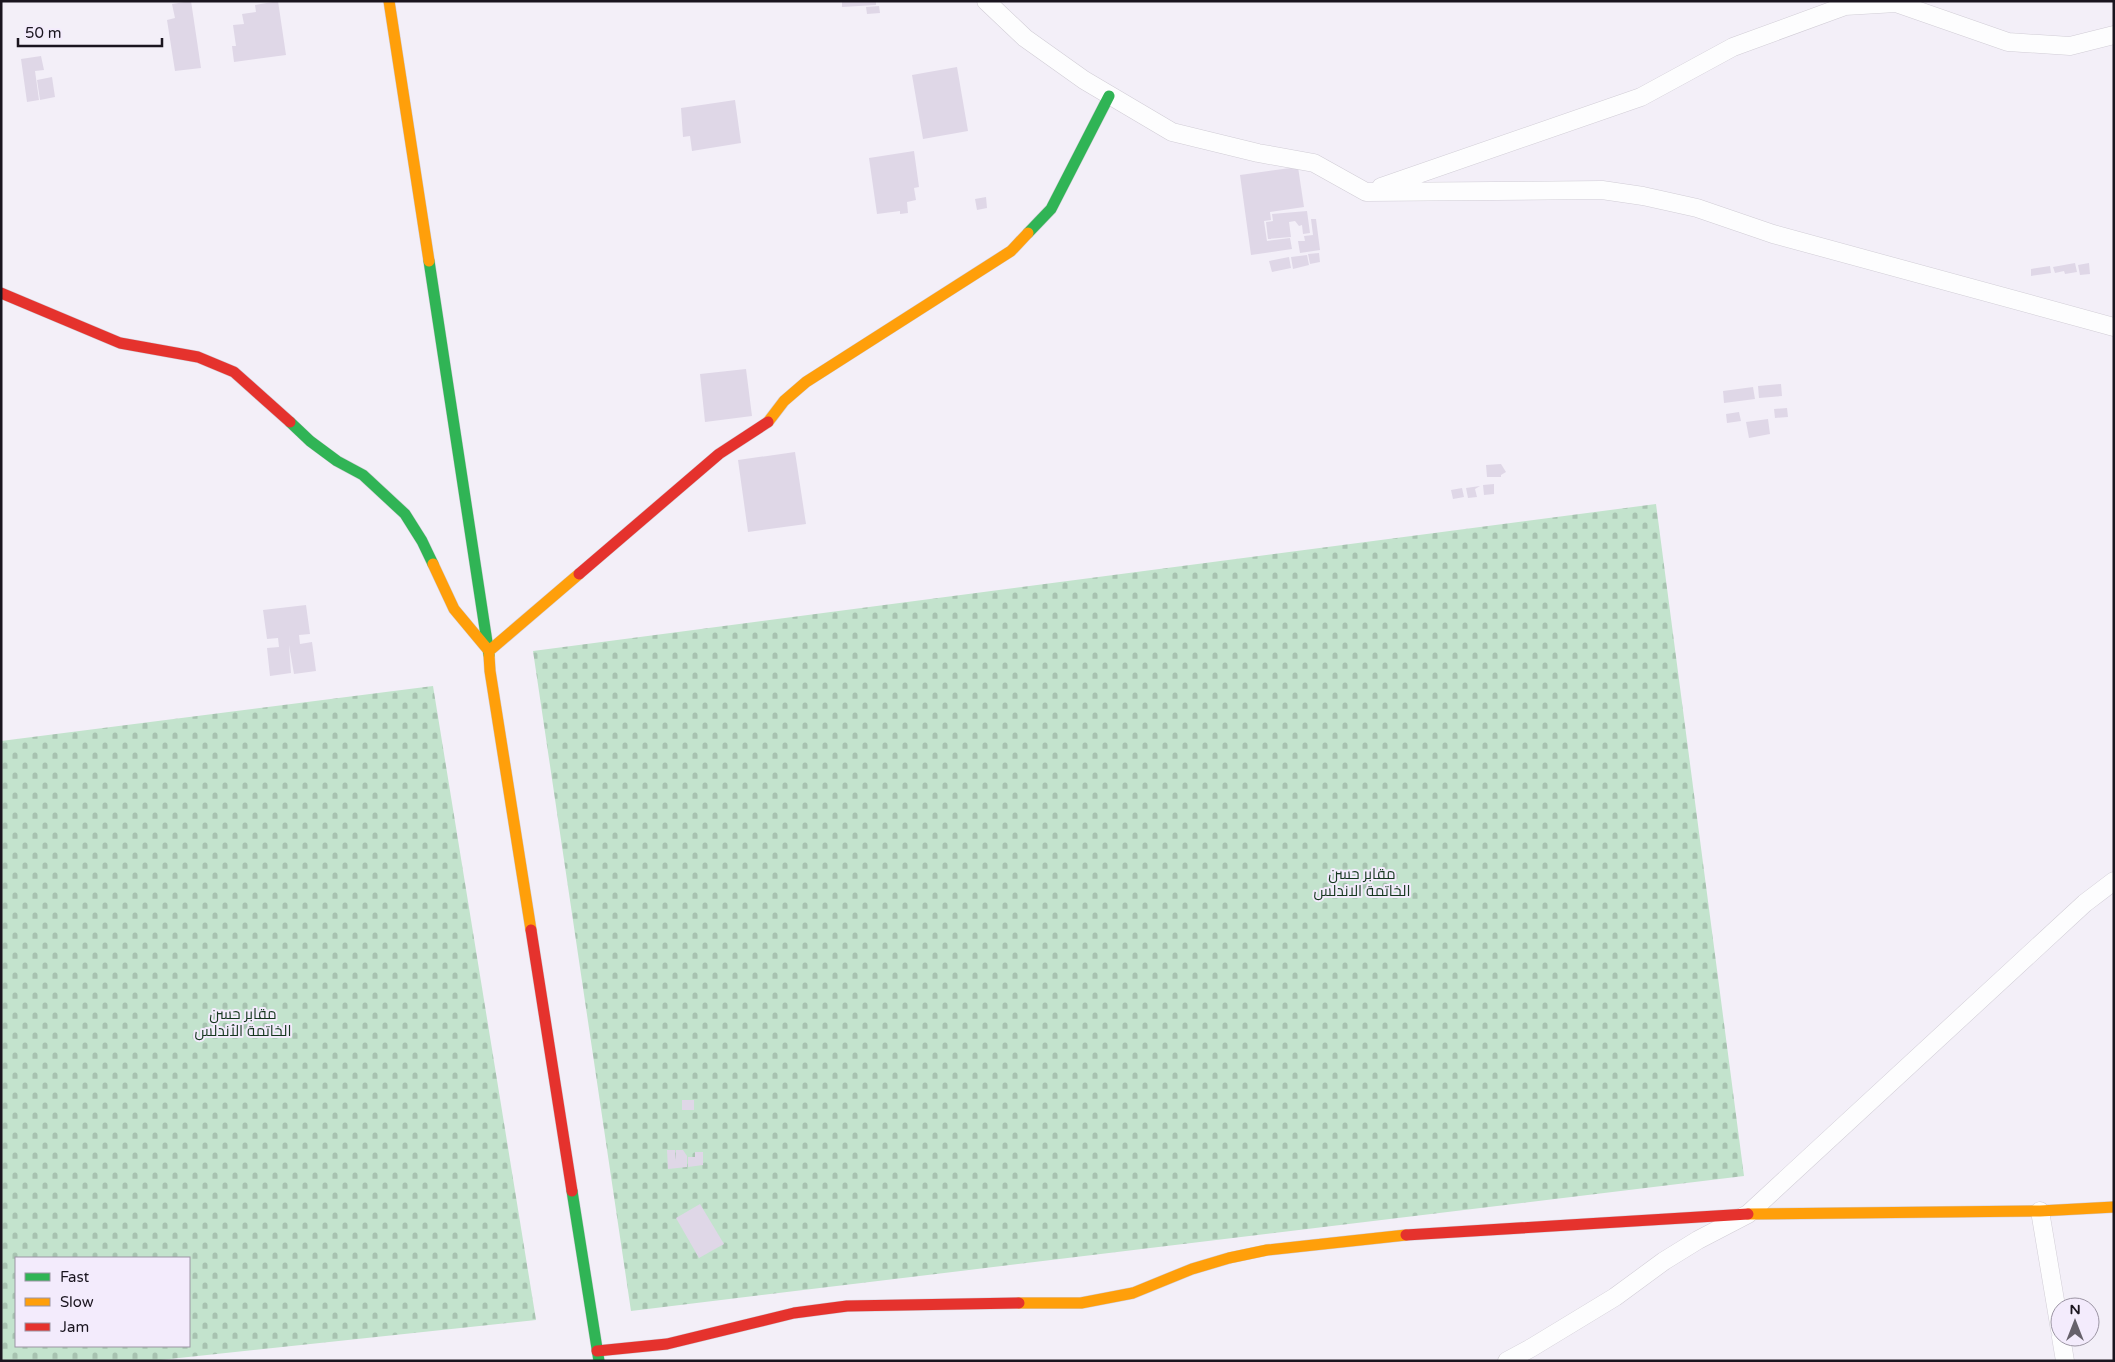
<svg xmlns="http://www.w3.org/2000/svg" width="2115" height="1362" font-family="'Varela Round',Cairo,sans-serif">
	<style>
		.cemetery { fill: url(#cemetery-stones); fill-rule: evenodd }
		.building { fill: #dfd7e7 }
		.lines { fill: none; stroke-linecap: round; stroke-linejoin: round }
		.street-casing { stroke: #d1cdd6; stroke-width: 19 }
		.fast-casing { stroke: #d1cdd6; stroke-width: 12 }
		.slow-casing { stroke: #d1cdd6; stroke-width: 12 }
		.jam-casing { stroke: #d1cdd6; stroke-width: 12 }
		.street { stroke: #fdfdfe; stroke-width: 18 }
		.fast { stroke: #30b455; stroke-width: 11 }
		.slow { stroke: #ff9f0a; stroke-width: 11 }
		.jam { stroke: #e5322d; stroke-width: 11 }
		.labels { text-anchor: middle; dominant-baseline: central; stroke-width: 4; stroke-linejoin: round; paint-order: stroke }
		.park-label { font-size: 15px; fill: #15361e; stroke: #f3ebfc }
	</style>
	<defs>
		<pattern id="cemetery-stones" width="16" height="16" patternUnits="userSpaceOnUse" patternTransform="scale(1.25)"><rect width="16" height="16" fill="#c3e3cd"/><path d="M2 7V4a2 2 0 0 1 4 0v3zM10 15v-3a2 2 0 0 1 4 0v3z" fill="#a7c2b0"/></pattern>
	</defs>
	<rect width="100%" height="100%" fill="#f3eff8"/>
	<path class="cemetery" d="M 1656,504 L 1744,1176 L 631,1311 L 533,651 Z
		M 433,686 L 536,1320 L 151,1361 L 1,1361 L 1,741 ZM 16,1258 L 189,1258 L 189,1346 L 16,1346 Z"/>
	<path class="building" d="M 191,1 L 201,68 L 175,71 L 167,20 L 175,18 L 172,4 Z
		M 278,1 L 286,55 L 234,62 L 232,46 L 236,46 L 233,25 L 244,24 L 242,14 L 256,12 L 255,5 Z
		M 842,1 L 876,1 L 876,5 L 842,7 Z
		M 879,6 L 880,13 L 867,14 L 866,7 Z
		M 41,56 L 44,70 L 35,71 L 39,100 L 27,102 L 21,59 Z
		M 957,67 L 968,131 L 923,139 L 912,75 Z
		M 52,77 L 55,97 L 40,100 L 37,80 Z
		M 735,100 L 741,143 L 692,151 L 690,136 L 683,137 L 681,108 Z
		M 914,151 L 919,187 L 914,188 L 916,200 L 907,202 L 908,213 L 900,214 L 900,211 L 877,214 L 869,158 Z
		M 1298,167 L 1304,207 L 1270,212 L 1271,220 L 1264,221 L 1267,241 L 1290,238 L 1292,249 L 1251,255 L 1240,175 Z
		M 986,197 L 987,208 L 977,210 L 975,199 Z
		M 1307,211 L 1310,233 L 1303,234 L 1302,225 L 1299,226 L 1295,221 L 1289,222 L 1291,237 L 1268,239 L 1266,222 L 1273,221 L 1272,214 Z
		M 1311,219 L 1316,219 L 1320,250 L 1300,253 L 1298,241 L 1305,241 L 1304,236 L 1313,235 Z
		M 1319,253 L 1320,262 L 1310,264 L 1308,254 Z
		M 1307,255 L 1309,265 L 1293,269 L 1291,257 Z
		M 1289,257 L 1291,268 L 1272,272 L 1269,261 Z
		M 2075,263 L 2077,272 L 2065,274 L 2064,271 L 2055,273 L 2053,267 Z
		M 2089,263 L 2090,274 L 2080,275 L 2078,265 Z
		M 2050,266 L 2051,273 L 2031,276 L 2031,269 Z
		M 746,369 L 752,416 L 705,422 L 700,374 Z
		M 1781,384 L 1782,396 L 1759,398 L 1758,386 Z
		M 1753,387 L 1755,399 L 1724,403 L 1723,391 Z
		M 1787,408 L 1788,417 L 1775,418 L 1774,409 Z
		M 1739,412 L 1741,421 L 1727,423 L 1726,414 Z
		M 1768,419 L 1770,434 L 1749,438 L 1746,422 Z
		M 795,452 L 806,524 L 748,532 L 738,460 Z
		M 1501,464 L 1506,472 L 1501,475 L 1501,477 L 1487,477 L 1486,465 Z
		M 1494,484 L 1494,494 L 1484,495 L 1483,485 Z
		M 1480,486 L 1475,489 L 1477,497 L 1468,498 L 1466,488 Z
		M 1462,488 L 1464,497 L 1453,499 L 1451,490 Z
		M 306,605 L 310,634 L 299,635 L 300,644 L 312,642 L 316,671 L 294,674 L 289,645 L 291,673 L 270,676 L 267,648 L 279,647 L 278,638 L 267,639 L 263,610 Z
		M 682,1100 L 694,1100 L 694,1110 L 682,1110 Z
		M 667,1150 L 675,1150 L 676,1161 L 676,1150 L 683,1150 L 687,1156 L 687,1167 L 668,1169 Z
		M 695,1152 L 703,1152 L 703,1165 L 688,1167 L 688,1157 L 695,1157 Z
		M 700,1204 L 724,1244 L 699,1258 L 676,1218 Z"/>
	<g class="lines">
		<g class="street-casing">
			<path id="street" d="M 986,1 L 1025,38 L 1084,80 L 1172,132 L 1258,153 L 1314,163 L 1366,192 L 1602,190 L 1643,196 L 1697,208 L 1773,234 L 2114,327
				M 1381,187 L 1641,97 L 1733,47 L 1845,6 L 1896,3 L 2008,42 L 2070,46 L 2114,35
				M 2040,1211 L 2060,1330
				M 2061,1337 L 2065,1361
				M 1507,1361 L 1531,1348 L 1615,1297 L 1664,1261 L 1698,1240 L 1748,1214 L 2085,903 L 2114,881"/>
		</g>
		<g class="fast-casing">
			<path id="fast" d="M 1028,233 L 1051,209 L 1109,96
				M 429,261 L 489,655
				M 290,422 L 310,441 L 337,461 L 363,475 L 405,514 L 422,541 L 433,564
				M 572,1191 L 599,1361"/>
		</g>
		<g class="slow-casing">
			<path id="slow" d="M 389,1 L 429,261
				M 768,422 L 784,401 L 806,382 L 1011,251 L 1028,233
				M 433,564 L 454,609 L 489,651 L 579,574
				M 489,655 L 490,671 L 531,930
				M 1748,1214 L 2040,1211 L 2114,1207
				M 1019,1303 L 1081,1303 L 1133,1293 L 1192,1269 L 1229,1258 L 1267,1250 L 1406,1235"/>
		</g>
		<g class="jam-casing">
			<path id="jam" d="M 1,293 L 120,343 L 198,357 L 234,372 L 290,422
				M 579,574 L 719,454 L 768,422
				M 531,930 L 572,1191
				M 1406,1235 L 1748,1214
				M 597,1351 L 667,1344 L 794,1313 L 847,1306 L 1019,1303"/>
		</g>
		<use href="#street" class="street"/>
		<use href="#fast" class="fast"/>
		<use href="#slow" class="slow"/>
		<use href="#jam" class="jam"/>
	</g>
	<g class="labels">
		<g class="park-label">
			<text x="1362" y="874">مقابر حسن<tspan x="1362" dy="17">الخاتمة الاندلس</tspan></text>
			<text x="243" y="1014">مقابر حسن<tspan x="243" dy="17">الخاتمة الأندلس</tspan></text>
		</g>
	</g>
	<rect width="2115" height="1362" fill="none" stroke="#1a151f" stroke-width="5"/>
	<rect x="15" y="1257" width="175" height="90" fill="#f3ebfc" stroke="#9c95a4"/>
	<rect x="25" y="1273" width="25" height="8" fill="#30b455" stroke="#9c95a4"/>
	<text x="60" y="1282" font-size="15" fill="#1a151f">Fast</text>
	<rect x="25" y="1298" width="25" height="8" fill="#ff9f0a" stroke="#9c95a4"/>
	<text x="60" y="1307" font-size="15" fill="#1a151f">Slow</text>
	<rect x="25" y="1323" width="25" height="8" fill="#e5322d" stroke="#9c95a4"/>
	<text x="60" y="1332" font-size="15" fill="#1a151f">Jam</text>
	<g transform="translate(2075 1322)"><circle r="24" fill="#f3ebfc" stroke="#9c95a4"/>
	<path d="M0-4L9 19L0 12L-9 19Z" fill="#66616b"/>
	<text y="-8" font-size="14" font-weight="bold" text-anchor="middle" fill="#1a151f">N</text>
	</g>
	<path d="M18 38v8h144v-8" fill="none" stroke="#1a151f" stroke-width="2.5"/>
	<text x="25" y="38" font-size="15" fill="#1a151f" stroke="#f3ebfc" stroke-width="4" paint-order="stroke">50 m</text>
</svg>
